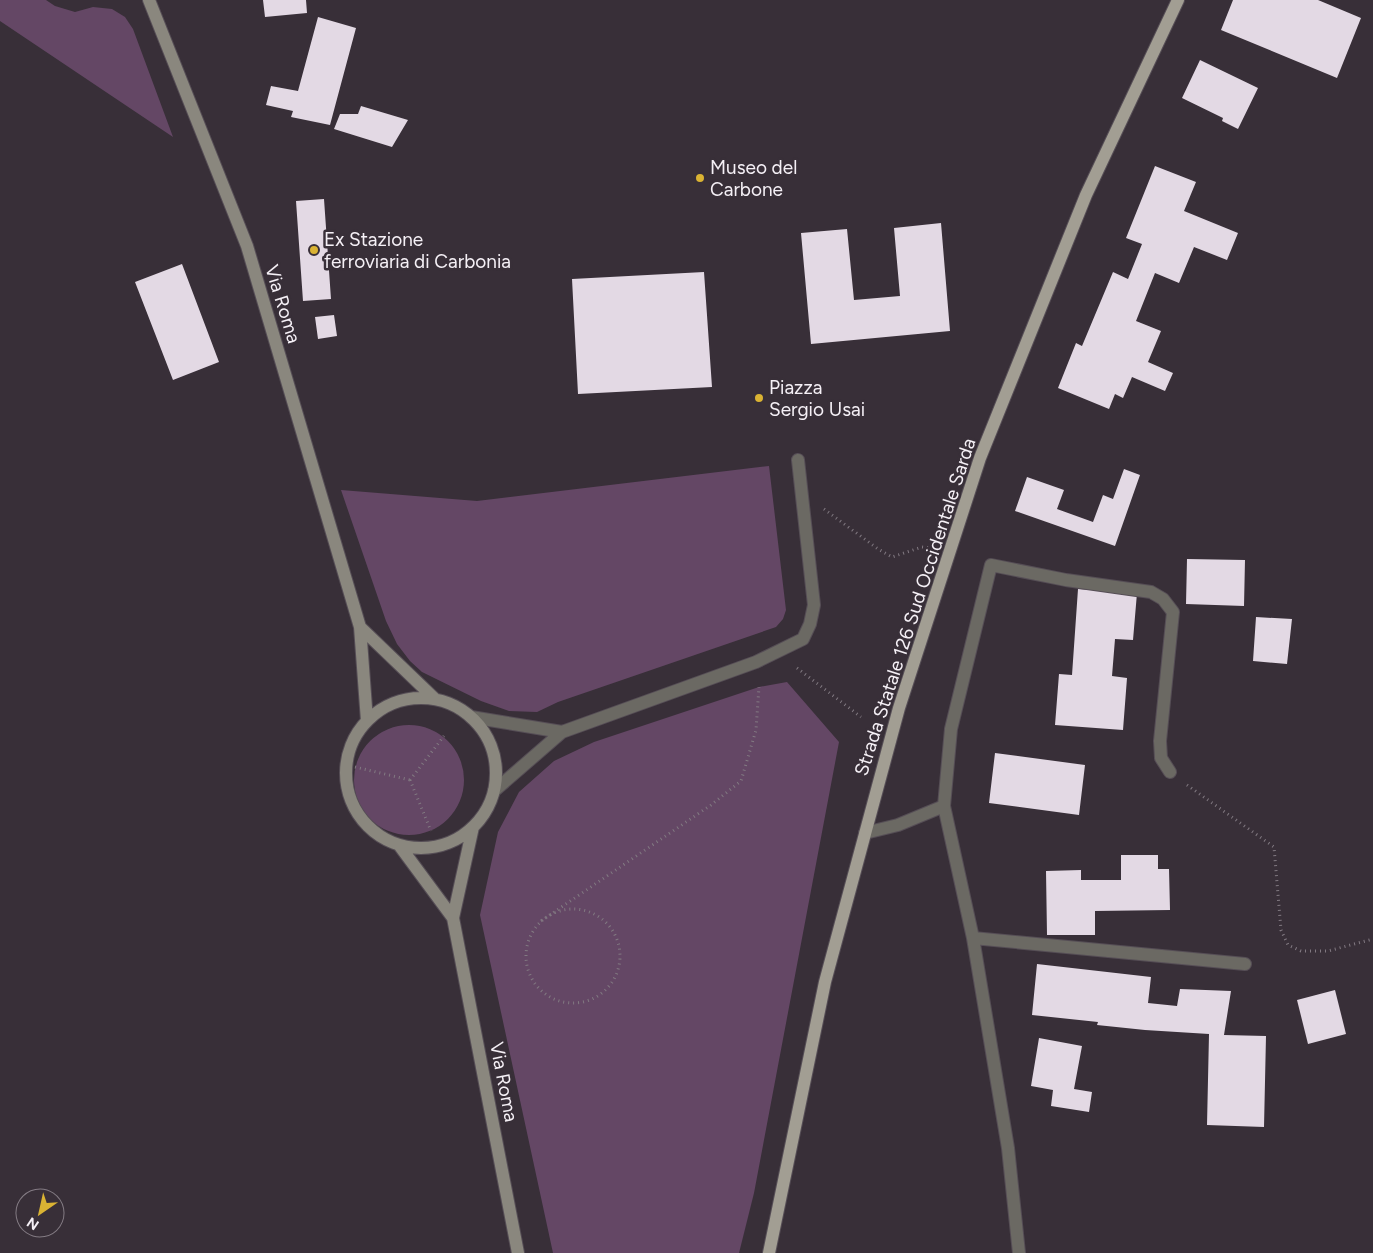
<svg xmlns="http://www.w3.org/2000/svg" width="1373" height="1253" font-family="Figtree,sans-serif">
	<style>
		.green { fill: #644765 }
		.building { fill: #e3d9e4 }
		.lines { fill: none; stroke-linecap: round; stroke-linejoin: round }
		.minor-casing { stroke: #564e56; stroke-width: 14 }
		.secondary-casing { stroke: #564e56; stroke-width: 14 }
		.primary-casing { stroke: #564e56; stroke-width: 14 }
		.path { stroke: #827a82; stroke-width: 3; stroke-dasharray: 1 4; stroke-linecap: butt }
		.minor { stroke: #6b6963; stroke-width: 12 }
		.secondary { stroke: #8a877e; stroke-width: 12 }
		.primary { stroke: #a29e93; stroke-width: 12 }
		.poi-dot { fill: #dab333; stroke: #382f38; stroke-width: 2 }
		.labels { text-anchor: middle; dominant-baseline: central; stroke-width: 5; stroke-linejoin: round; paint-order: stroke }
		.poi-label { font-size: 19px; fill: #f5f0f6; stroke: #382f38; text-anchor: start }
		.street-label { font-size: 19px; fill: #f5f0f6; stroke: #382f38 }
	</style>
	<rect width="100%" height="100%" fill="#382f38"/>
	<path class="green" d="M 0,0 L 46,0 L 55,6 L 75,12 L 93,7 L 112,9 L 125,17 L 133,29 L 173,137 L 0,21 Z
		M 769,466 L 786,610 L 783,619 L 776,627 L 558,702 L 537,712 L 509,711 L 481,701 L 422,672 L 410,661 L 397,644 L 386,621 L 341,490 L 477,501 Z
		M 787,682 L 839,742 L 754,1193 L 739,1253 L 553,1253 L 480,915 L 498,832 L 519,792 L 554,761 L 594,742 L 759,687 Z
		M354 780a55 55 0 1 1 110 0a55 55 0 1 1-110 0Z"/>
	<path class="building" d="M 263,0 L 306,0 L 307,13 L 265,17 Z
		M 1233,0 L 1318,0 L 1361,18 L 1337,78 L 1221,30 Z
		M 318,17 L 356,28 L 330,125 L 291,117 L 293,111 L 266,105 L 271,86 L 298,91 Z
		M 1200,60 L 1258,88 L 1238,129 L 1222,121 L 1223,118 L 1182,98 Z
		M 361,106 L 408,120 L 392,147 L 334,129 L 340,114 L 358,114 Z
		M 1155,166 L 1196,182 L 1184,211 L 1238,233 L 1227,260 L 1194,247 L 1179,283 L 1155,273 L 1136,321 L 1161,331 L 1148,362 L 1173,373 L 1165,391 L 1132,377 L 1123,398 L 1115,394 L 1109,409 L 1058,388 L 1076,343 L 1082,346 L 1113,272 L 1128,279 L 1142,244 L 1126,238 Z
		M 324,199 L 331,299 L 303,301 L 296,201 Z
		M 941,223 L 950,331 L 811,344 L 801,233 L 847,229 L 854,300 L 900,296 L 894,228 Z
		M 182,264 L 219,362 L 173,380 L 135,282 Z
		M 704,272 L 712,387 L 578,394 L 572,279 Z
		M 334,315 L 337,336 L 318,339 L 315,317 Z
		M 1124,469 L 1140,475 L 1115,546 L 1015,511 L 1027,477 L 1064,490 L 1057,509 L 1093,522 L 1103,495 L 1113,499 Z
		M 1187,559 L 1245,560 L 1244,606 L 1186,604 Z
		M 1078,589 L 1137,593 L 1133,640 L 1115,639 L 1112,676 L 1127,678 L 1123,730 L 1055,725 L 1059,674 L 1072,675 Z
		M 1256,617 L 1292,619 L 1287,664 L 1253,661 Z
		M 995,753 L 1085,765 L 1079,815 L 989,803 Z
		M 1121,855 L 1158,855 L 1158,869 L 1169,869 L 1170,910 L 1095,911 L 1095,935 L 1047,935 L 1046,871 L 1081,870 L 1081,880 L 1121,880 Z
		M 1037,964 L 1151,977 L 1148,1003 L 1177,1006 L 1180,989 L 1231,991 L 1224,1035 L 1266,1036 L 1264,1127 L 1207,1125 L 1209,1034 L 1145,1030 L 1097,1025 L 1098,1022 L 1032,1015 Z
		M 1335,990 L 1346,1034 L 1308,1044 L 1297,1000 Z
		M 1039,1038 L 1082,1046 L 1074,1089 L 1092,1092 L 1089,1112 L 1051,1106 L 1053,1090 L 1031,1086 Z"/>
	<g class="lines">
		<g class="minor-casing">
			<path id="minor" d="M 471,717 L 562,732
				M 494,791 L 562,732 L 756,662 L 803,639 L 810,624 L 814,605 L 798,460
				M 865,833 L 898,825 L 944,806
				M 973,938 L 1245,964
				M 1019,1253 L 1008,1148 L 973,938 L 944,806 L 951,729 L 991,565 L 1066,580 L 1151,592 L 1163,599 L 1173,612 L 1160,741 L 1161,758 L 1170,772"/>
		</g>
		<g class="secondary-casing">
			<path id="secondary" d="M 149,0 L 247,246 L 360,627 L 367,721
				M 360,627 L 435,699
				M346 773a75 75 0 1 1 150 0a75 75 0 1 1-150 0Z
				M 473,827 L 453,918 L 518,1253
				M 399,845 L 453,918"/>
		</g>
		<g class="primary-casing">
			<path id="primary" d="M 769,1253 L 825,982 L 899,708 L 980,458 L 1086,195 L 1178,0"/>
		</g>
		<path class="path" d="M 824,509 L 878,549 L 892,557 L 922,547 L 931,548
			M 797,668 L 861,717
			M 355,767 L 410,780
			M 410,780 L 431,831
			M 410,780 L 444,736
			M 1187,785 L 1274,847 L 1281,930 L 1288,945 L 1301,951 L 1328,951 L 1373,939
			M526 956a47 47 0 1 1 94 0a47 47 0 1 1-94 0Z
			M 541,921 L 711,805 L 741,781 L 756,730 L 759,687"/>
		<use href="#minor" class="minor"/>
		<use href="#secondary" class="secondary"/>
		<use href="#primary" class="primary"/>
	</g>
	<g class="poi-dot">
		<circle cx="700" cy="178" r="5"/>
		<circle cx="314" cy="250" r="5"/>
		<circle cx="759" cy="398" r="5"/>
	</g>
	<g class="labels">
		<g class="poi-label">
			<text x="710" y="167">Museo del<tspan x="710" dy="22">Carbone</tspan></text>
			<text x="324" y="239">Ex Stazione<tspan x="324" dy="22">ferroviaria di Carbonia</tspan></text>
			<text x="769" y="387">Piazza<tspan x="769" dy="22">Sergio Usai</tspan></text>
		</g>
		<g class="street-label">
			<text transform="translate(283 304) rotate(73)">Via Roma</text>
			<text transform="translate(915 607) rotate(-72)">Strada Statale 126 Sud Occidentale Sarda</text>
			<text transform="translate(504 1082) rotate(79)">Via Roma</text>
		</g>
	</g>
	<g transform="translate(40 1213) rotate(214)"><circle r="24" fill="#382f38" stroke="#847c84"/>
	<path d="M0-4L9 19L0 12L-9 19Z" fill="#dab333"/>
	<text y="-8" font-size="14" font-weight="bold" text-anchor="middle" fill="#f5f0f6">N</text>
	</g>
</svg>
